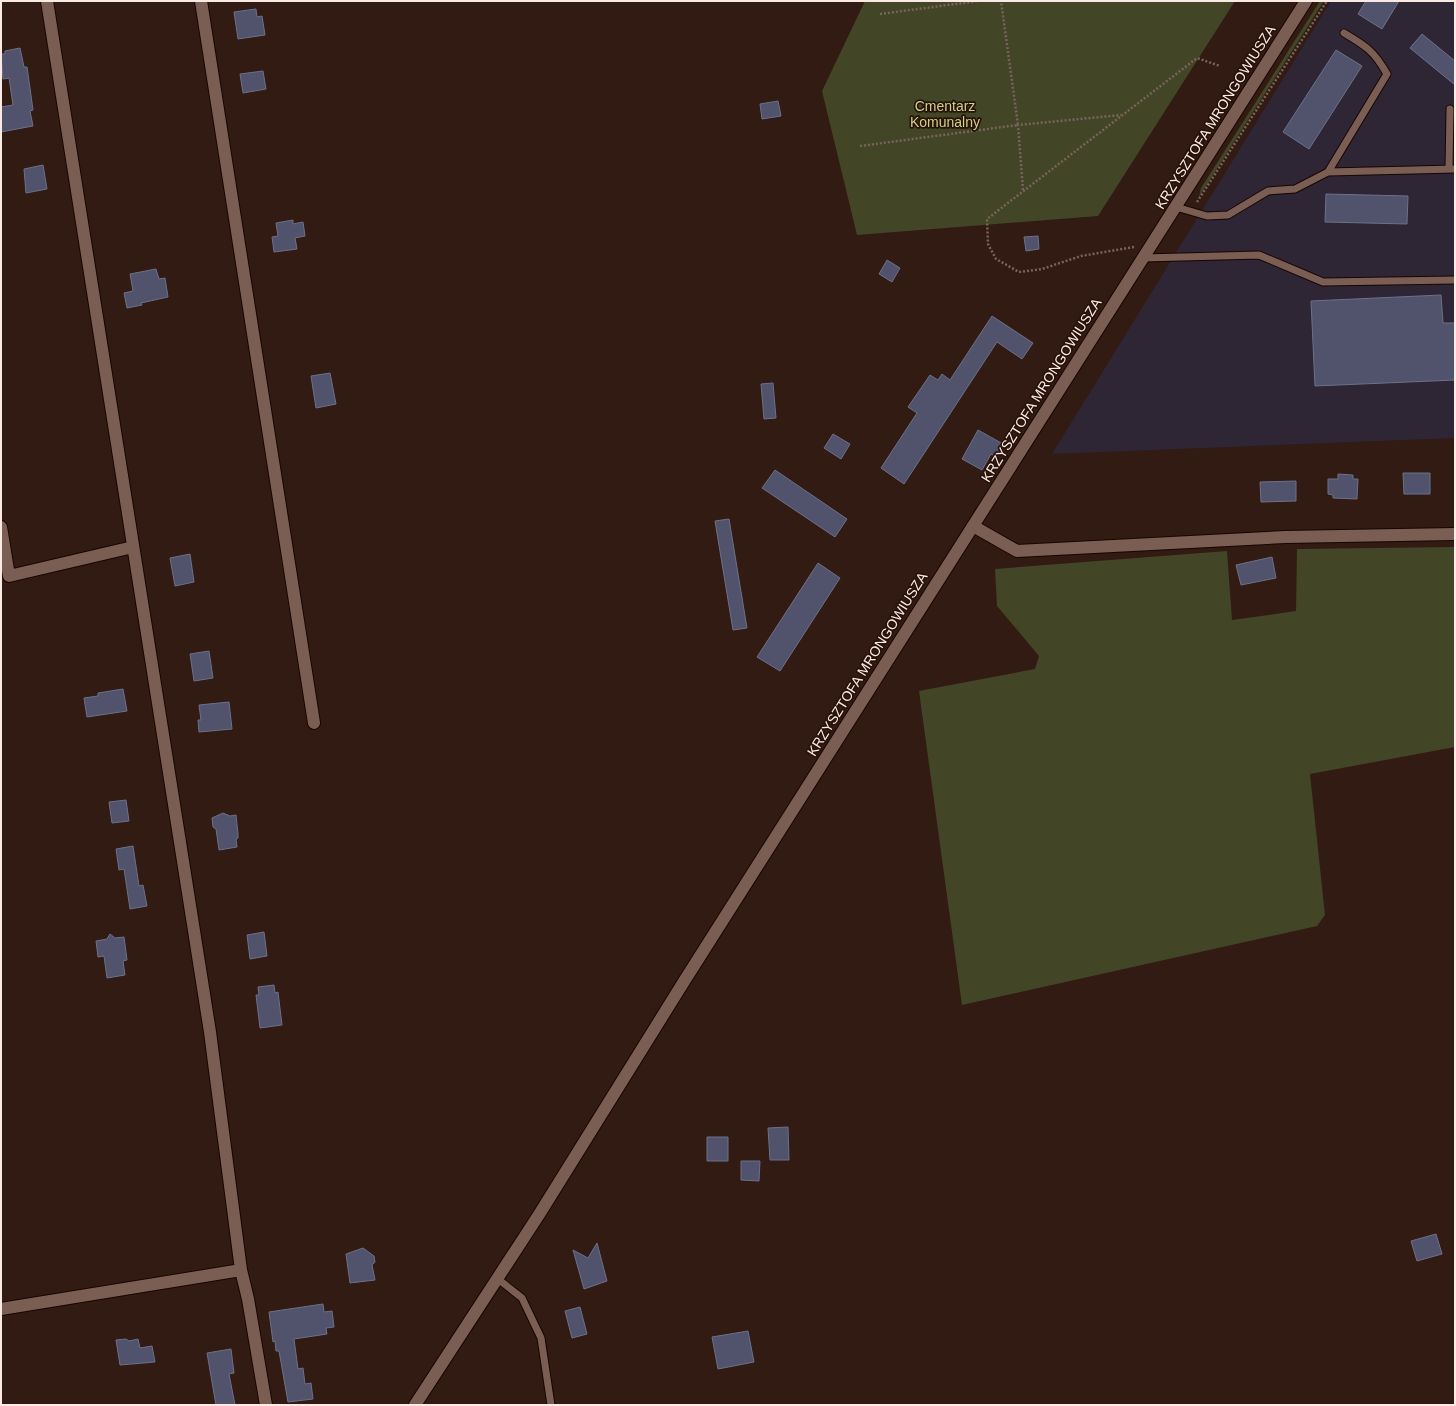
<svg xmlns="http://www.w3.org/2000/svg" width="1456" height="1406" font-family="Helvetica,sans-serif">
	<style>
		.industrial { fill: #2e2535 }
		.green { fill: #424526 }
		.building { fill: #51536c; stroke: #6d7089 }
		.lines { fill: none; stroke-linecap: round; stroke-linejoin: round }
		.lane-casing { stroke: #190501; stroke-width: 9 }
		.street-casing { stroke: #190501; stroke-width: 14 }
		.secondary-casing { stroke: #190501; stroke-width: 14 }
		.path { stroke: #79645d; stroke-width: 2.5; stroke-dasharray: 2 2; stroke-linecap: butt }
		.lane { stroke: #7a5e54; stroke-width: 7 }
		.street { stroke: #7a5e54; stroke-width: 12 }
		.secondary { stroke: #7a5e54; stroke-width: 12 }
		.labels { text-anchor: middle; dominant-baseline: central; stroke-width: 3.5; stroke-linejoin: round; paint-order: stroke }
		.park-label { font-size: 14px; fill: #cbd385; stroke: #28120a }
		.street-label { font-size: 14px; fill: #fbeae4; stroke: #28120a }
	</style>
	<rect width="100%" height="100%" fill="#321b13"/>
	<path class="industrial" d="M 1331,1 L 1455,1 L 1455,438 L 1052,454 Z"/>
	<path class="green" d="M 865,1 L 1235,1 L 1098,216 L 857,235 L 822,91 Z
		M 1320,1 L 1324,1 L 1199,197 L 1201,188 Z
		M 1455,547 L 1455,747 L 1310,774 L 1325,915 L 1317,926 L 962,1005 L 919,691 L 1035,669 L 1039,656 L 997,606 L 995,569 L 1227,551 L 1232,620 L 1296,611 L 1297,549 Z"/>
	<path class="building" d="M 1366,1 L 1399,1 L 1382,29 L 1358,14 Z
		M 256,9 L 257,17 L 262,16 L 265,35 L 238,39 L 234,12 Z
		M 1422,34 L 1455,61 L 1455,85 L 1410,48 Z
		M 20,48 L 24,67 L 27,67 L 29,81 L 33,110 L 30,111 L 33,126 L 1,132 L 1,107 L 13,105 L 9,78 L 3,79 L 1,54 L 5,54 L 5,51 Z
		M 1336,50 L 1362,66 L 1309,149 L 1283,132 Z
		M 263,71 L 266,89 L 243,93 L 240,74 Z
		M 778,101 L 781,116 L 762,119 L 760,104 Z
		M 43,165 L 47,189 L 26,193 L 24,169 Z
		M 1326,194 L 1408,196 L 1407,224 L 1325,222 Z
		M 293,220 L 293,224 L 303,222 L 305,236 L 295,238 L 297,249 L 274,252 L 272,237 L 278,236 L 276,223 Z
		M 1038,236 L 1039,249 L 1026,251 L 1024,237 Z
		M 887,260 L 900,268 L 892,282 L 879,274 Z
		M 156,269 L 159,279 L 165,278 L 168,297 L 141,303 L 142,305 L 127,308 L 124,293 L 133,291 L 130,274 Z
		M 1441,295 L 1443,323 L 1455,323 L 1455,380 L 1315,386 L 1311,301 Z
		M 992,316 L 1033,343 L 1022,359 L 997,342 L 904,484 L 881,468 L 917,413 L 908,407 L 930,375 L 938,380 L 942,374 L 950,380 Z
		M 330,373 L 336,404 L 316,408 L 311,376 Z
		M 773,383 L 776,418 L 764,419 L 761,384 Z
		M 978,430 L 1003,444 L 996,457 L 991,454 L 982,470 L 962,459 Z
		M 833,434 L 850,444 L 841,459 L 824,448 Z
		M 775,470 L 847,519 L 835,537 L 762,488 Z
		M 1403,473 L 1430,473 L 1430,494 L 1404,494 Z
		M 1338,474 L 1353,475 L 1353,479 L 1358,479 L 1357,499 L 1333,498 L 1333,495 L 1328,494 L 1328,479 L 1338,479 Z
		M 1296,481 L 1296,501 L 1261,502 L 1260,482 Z
		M 729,519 L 747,628 L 733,630 L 715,521 Z
		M 190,554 L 194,582 L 175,586 L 170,558 Z
		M 1272,557 L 1276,578 L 1241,585 L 1236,565 Z
		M 818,563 L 840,578 L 780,671 L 757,657 Z
		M 209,651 L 213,678 L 194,681 L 190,654 Z
		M 123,689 L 127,711 L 87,717 L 84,698 L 98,696 L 98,693 Z
		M 229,702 L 232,729 L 199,732 L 198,720 L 201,720 L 199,705 Z
		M 126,800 L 129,821 L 112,823 L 109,802 Z
		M 223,813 L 230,816 L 236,815 L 238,834 L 238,838 L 236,839 L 237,847 L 219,850 L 216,829 L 213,827 L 212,818 Z
		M 133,846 L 139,886 L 143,885 L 147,906 L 130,909 L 124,869 L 119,870 L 116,849 Z
		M 264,932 L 267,956 L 250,959 L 247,935 Z
		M 110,934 L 115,938 L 124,937 L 127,960 L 123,961 L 125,975 L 107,978 L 104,956 L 98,957 L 96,941 L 107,939 Z
		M 274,985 L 275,993 L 278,992 L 282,1025 L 260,1028 L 256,995 L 259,995 L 258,987 Z
		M 788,1127 L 789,1160 L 770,1160 L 768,1128 Z
		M 707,1137 L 728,1137 L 728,1161 L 707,1161 Z
		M 741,1161 L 760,1161 L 759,1181 L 741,1180 Z
		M 1436,1234 L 1442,1254 L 1417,1261 L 1411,1241 Z
		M 597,1243 L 607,1281 L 584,1289 L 573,1250 L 588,1258 Z
		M 363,1248 L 374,1256 L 375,1262 L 372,1265 L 375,1280 L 350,1283 L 346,1254 Z
		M 323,1304 L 324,1312 L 332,1311 L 334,1327 L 326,1328 L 327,1334 L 294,1339 L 298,1369 L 303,1368 L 305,1384 L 311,1383 L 313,1399 L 288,1402 L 279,1351 L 276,1351 L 275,1341 L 273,1342 L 269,1312 Z
		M 580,1307 L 587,1334 L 572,1338 L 565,1311 Z
		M 748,1331 L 754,1362 L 718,1369 L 712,1337 Z
		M 126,1339 L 129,1341 L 138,1339 L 140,1348 L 152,1346 L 155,1362 L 120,1365 L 116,1340 Z
		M 231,1349 L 234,1373 L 229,1374 L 235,1405 L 216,1405 L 207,1353 Z"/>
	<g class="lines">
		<g class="lane-casing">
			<path id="lane" d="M 1449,169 L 1450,109
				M 1328,172 L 1387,74 C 1374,51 1366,46 1344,33
				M 1176,207 L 1207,216 L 1228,215 L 1268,191 L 1295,189 L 1328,172 L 1455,169
				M 1143,258 L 1259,255 L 1323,282 L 1455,280
				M 498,1279 L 522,1298 L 541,1338 L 551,1405"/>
		</g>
		<g class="street-casing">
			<path id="street" d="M 47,1 L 210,1032 L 241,1270
				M 201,1 L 314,723
				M 973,526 L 1017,551 L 1285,537 L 1455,534
				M 1,527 L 9,576 L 133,547
				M 1,1309 L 241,1270 L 248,1299 L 266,1405"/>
		</g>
		<g class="secondary-casing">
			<path id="secondary" d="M 415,1405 L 540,1213 L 683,983 L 1306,1"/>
		</g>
		<path class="path" d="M 880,14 L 978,1
			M 860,146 L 1018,125 L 1001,1
			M 1023,190 L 1018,125 L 1121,115
			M 1197,202 L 1327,1
			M 1134,247 L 1081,256 L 1042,269 L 1019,272 L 996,259 L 988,244 L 987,219 L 1197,58 L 1220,66"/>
		<use href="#lane" class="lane"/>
		<use href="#street" class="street"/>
		<use href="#secondary" class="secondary"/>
	</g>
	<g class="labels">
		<g class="park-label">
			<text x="945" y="106">Cmentarz<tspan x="945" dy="16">Komunalny</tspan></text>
		</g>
		<g class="street-label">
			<text transform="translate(1215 117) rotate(-58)">KRZYSZTOFA MRONGOWIUSZA</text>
			<text transform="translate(1041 390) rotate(-58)">KRZYSZTOFA MRONGOWIUSZA</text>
			<text transform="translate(867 664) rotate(-58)">KRZYSZTOFA MRONGOWIUSZA</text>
		</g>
	</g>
	<rect width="1456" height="1406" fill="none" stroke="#fbeae4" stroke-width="4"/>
</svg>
